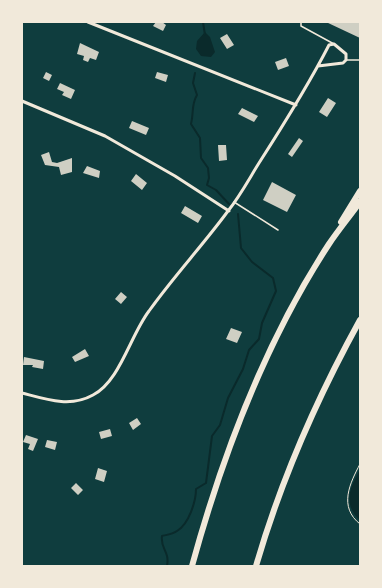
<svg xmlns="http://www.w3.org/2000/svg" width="382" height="588" font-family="Overpass,sans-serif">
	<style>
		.water { fill: #0a2a2b }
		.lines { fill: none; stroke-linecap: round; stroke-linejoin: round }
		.stream { stroke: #0a2a2b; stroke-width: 2 }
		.building { fill: #cfcfc3 }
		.path { stroke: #f1e9da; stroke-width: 1 }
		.service { stroke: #f1e9da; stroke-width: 1.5 }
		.minor { stroke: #f1e9da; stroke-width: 3 }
		.motorway { stroke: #f1e9da; stroke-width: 6 }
	</style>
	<rect width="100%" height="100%" fill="#0f3d3e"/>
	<path class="water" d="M 205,32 L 210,37 L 215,52 L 211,57 L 201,56 L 196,49 L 197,41 Z
		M 360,469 L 360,521 C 342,502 350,489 360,469 Z"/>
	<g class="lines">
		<path class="stream" d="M 203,22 L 205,35
			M 195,73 L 193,83 L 197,95 C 191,105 194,112 191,124 L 200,138 L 201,158 L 208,168 L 209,178 L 207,185 L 216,190 L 229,204
			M 167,566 C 170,551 160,549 162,536 C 166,535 173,534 177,531 C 189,524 196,501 196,489 L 206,483 L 212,436 L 220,425 L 228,398 L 243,369 L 249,350 L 259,339 L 262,323 L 276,291 L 273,278 L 252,262 L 241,248 L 238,214"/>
	</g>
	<path class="building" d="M 156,22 L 162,22 L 166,25 L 163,31 L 153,26 Z
		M 326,22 L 360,22 L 360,38 Z
		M 227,34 L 234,45 L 227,49 L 220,38 Z
		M 80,43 L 99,52 L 96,60 L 90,58 L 88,62 L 83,60 L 84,56 L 77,54 Z
		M 286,58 L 289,66 L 278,70 L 275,62 Z
		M 46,72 L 52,75 L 49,81 L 43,78 Z
		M 157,72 L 168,75 L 166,82 L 155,78 Z
		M 60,83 L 75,90 L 71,99 L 62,95 L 64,92 L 57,89 Z
		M 328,98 L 336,103 L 327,117 L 319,112 Z
		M 242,108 L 258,116 L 254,122 L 238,114 Z
		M 132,121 L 149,128 L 146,135 L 129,128 Z
		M 299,138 L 303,141 L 292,157 L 288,154 Z
		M 218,145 L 226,145 L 227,160 L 219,161 Z
		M 49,152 L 52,162 L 57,163 L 72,158 L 72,172 L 61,175 L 59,167 L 45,165 L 41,155 Z
		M 87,166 L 100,171 L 99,178 L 83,173 Z
		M 136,174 L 147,183 L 142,190 L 131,181 Z
		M 272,182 L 296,195 L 287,212 L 263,200 Z
		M 185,206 L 202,216 L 198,223 L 181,213 Z
		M 121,292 L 127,297 L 121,304 L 115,299 Z
		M 231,328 L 242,332 L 237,343 L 226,339 Z
		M 85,349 L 89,356 L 75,362 L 72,357 Z
		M 24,357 L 44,361 L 43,369 L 32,367 L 33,365 L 23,365 Z
		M 137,418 L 141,424 L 133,430 L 129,423 Z
		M 110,429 L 112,436 L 101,439 L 99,432 Z
		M 26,435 L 38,439 L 33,451 L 28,449 L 30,444 L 23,442 Z
		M 47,440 L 57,442 L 55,450 L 45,447 Z
		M 98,468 L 107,471 L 104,482 L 95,479 Z
		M 76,483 L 83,490 L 78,495 L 71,488 Z"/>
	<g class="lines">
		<path class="path" d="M 360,464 C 350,483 338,507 360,524"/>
		<path class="service" d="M 301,22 L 301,26 L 334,44
			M 346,60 L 360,60
			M 234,202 L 278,230"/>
		<path class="minor" d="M 88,22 L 296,105
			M 22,101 L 105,136 L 175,176 L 229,211
			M 22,393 C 45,399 70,408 93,395 C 120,381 130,336 149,311 C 174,276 203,245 228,211 C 240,196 249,179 259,163 C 284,124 308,86 329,45 L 334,44 L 346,54 L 346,60 L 343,63 L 318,66"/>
		<path class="motorway" d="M 341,222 L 360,191
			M 192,566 C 223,453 265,342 329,244 C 339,229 350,216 360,202
			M 256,566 C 281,480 317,398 360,320"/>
	</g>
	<rect width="382" height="588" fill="none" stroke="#f1e9da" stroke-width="46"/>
</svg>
